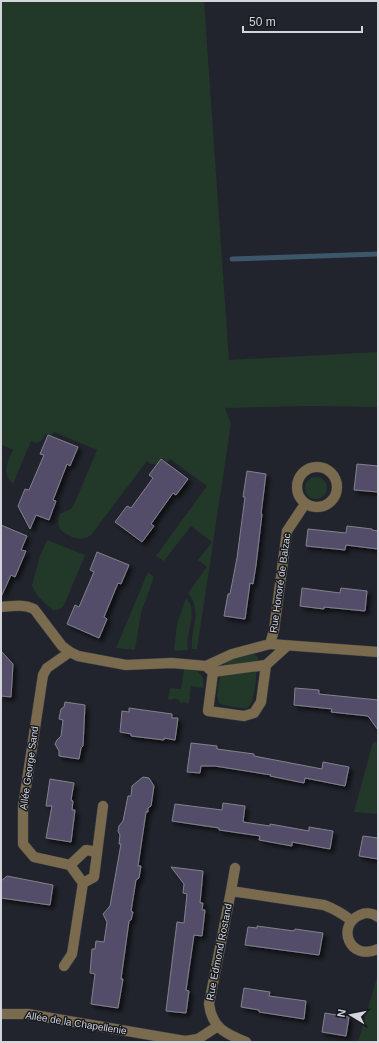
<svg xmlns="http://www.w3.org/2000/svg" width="379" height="1043" font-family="Helvetica,sans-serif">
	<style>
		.green { fill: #223828 }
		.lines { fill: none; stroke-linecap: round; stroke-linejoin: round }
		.stream { stroke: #3d5669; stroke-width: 5 }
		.building { fill: #524e69; stroke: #82818c; filter: url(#shadow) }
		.minor-casing { stroke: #3d4048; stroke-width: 11 }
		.minor { stroke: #7b6b4e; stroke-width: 10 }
		.labels { text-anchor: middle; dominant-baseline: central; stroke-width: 3; stroke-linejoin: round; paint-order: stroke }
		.street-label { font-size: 10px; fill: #d3d5da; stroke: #181a22 }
	</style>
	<defs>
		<filter id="shadow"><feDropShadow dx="3.5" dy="3.5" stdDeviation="2" flood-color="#0009"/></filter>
	</defs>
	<rect width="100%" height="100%" fill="#21242c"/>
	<path class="green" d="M 1,1 L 204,1 L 229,360 L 378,352 L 378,407 L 311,406 L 225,408 L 231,424 L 197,649 L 192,649 C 190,629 203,612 188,593 L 207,567 L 198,560 L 212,542 L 191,526 L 164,561 L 156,556 L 207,486 L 170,459 L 167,462 L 162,458 L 157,464 L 151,464 L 147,461 L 92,534 C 90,536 87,538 84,538 C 76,540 62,534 59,527 C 57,522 59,518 60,514 L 71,509 L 75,502 L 97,450 L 54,432 L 51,436 L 45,434 L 42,440 L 37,443 L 31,441 L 13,484 C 1,474 8,461 13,450 L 1,444 Z
		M305 488a11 11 0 1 1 22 0a11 11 0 1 1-22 0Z
		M 47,540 L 85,555 L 65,603 C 62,609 59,610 53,610 C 45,603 35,596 32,585 L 40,556 Z
		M 148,572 L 154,577 L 141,613 L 135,650 L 116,648 Z
		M 186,598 C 199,611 185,633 188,650 L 174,651 L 177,624 Z
		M 252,654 L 254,654 L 258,657 L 258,662 L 224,666 L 224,664 L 230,660 Z
		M 184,669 C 197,670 205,672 203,688 L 191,686 L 189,704 L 185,702 L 181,703 C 178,698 175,698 170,700 L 168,699 L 170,688 L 181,689 Z
		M 256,671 C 257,677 254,705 247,708 C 244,709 238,707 234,707 C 229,706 223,706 219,703 L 217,695 L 220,676 Z
		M 373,742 L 378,742 L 378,814 L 354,812 Z
		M 378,974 L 378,1042 L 358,1042 Z"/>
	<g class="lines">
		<path class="stream" d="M 232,259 L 378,254"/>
	</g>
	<path class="building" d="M 48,435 L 78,447 L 70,466 L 67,464 L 53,500 L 56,501 L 49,520 L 36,515 L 30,529 L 18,506 L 25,489 L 29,490 L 44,455 L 40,454 Z
		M 161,459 L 188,479 L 176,495 L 173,493 L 151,524 L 154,526 L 142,542 L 115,522 L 127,506 L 131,508 L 153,478 L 149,475 Z
		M 357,464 L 378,466 L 378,492 L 354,490 Z
		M 247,471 L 266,474 L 261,514 L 262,514 L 256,565 L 253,584 L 250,583 L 245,619 L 224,616 L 228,594 L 230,594 L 237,558 L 245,497 L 243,497 Z
		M 1,525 L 27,536 L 21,550 L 26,551 L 15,577 L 11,575 L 1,597 Z
		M 347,526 L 372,529 L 372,530 L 378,531 L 378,549 L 346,545 L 345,550 L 306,546 L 308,529 L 346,533 Z
		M 97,552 L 129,565 L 121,584 L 118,583 L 104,617 L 107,619 L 99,638 L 67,624 L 75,605 L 79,607 L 94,572 L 90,570 Z
		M 302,588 L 340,593 L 341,588 L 367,591 L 365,611 L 324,607 L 324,609 L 300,606 Z
		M 1,651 L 13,664 L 11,697 L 1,696 Z
		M 295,688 L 319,690 L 319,694 L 378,700 L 378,730 L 368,716 L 331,712 L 332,709 L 294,705 Z
		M 65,702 L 85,705 L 83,746 L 81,748 L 79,759 L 59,756 L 59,751 L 55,744 L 57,740 L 61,736 L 63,720 L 59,719 L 61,709 L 64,707 Z
		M 129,708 L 172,714 L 172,718 L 178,718 L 175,740 L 164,738 L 164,740 L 131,736 L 131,734 L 120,732 L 122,711 L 129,712 Z
		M 191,743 L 217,746 L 217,749 L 254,754 L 254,756 L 322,769 L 323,762 L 349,767 L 345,786 L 305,778 L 304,783 L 270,776 L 271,775 L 215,766 L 201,766 L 200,773 L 187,772 Z
		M 143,777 L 149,778 L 154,786 L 151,806 L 148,808 L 148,812 L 146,812 L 138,866 L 141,866 L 139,878 L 136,880 L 131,911 L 133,912 L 131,920 L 129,921 L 121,979 L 123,979 L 118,1008 L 91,1004 L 95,974 L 90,973 L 92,949 L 95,949 L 96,941 L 104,942 L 107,922 L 103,914 L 110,906 L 121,844 L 119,844 L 120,835 L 118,831 L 119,826 L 123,821 L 128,796 L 131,796 L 132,786 Z
		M 50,779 L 74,783 L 71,800 L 73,801 L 72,810 L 75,810 L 71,842 L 46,838 L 52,806 L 46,806 Z
		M 223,803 L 245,806 L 243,822 L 270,826 L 270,824 L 309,831 L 309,827 L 333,831 L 330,849 L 292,842 L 292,846 L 259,840 L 260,836 L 219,830 L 219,828 L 172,821 L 175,804 L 222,810 Z
		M 363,836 L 378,838 L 378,859 L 359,856 Z
		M 171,867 L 203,871 L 200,903 L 203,903 L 202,910 L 205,910 L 202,936 L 194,935 L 186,990 L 189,991 L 186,1013 L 166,1011 L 177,922 L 184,923 L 187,894 L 183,893 L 184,884 Z
		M 7,876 L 53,885 L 50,905 L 1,898 L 1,881 Z
		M 257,926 L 294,931 L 295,929 L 323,933 L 319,955 L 245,945 L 248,927 L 257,928 Z
		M 244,988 L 270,992 L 269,996 L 306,1001 L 304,1019 L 259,1012 L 259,1010 L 241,1007 Z
		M 325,1013 L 349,1017 L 346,1036 L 322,1032 Z"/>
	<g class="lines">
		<g class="minor-casing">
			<path id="minor" d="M297 487a20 20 0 1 1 40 0a20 20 0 1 1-40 0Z
				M 1,607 C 13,606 23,604 34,609 L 62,646 L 70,652 L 78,656 L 126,665 L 172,663 L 206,666
				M 270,644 L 274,630 L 287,531 L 305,504
				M 206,666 L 232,654 L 270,644 L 378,652
				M 208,668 L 213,672 L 266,665 L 287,646
				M 213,672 L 208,711 L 244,716 L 254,713 L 261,702 L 266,665
				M 70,865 L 86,850 L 97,852
				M 83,883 L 94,877 L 103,806
				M 231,891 L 235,868
				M 378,917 C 373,913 366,912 360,915 C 336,925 349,962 378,949
				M 64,966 L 72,954 L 83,883 L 70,865 L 34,857 L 23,844 L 23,807 L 43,675 L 47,668 L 70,652
				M 1,1014 L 28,1014 L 185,1041 L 198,1039 L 218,1026
				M 246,1042 C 226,1034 212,1028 209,1004 L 231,891 L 324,905 C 335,909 343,914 352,921"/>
		</g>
		<use href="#minor" class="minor"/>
	</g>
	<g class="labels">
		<g class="street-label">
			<text transform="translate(280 583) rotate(-82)">Rue Honoré de Balzac</text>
			<text transform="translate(29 768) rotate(-82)">Allée George Sand</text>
			<text transform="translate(219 952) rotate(-79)">Rue Edmond Rostand</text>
			<text transform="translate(76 1023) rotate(9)">Allée de la Chapellenie</text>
		</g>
	</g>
	<rect width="379" height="1043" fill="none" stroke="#d3d5da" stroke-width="4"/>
	<g transform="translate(351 1015) rotate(280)" stroke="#181a22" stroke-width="3" paint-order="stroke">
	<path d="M0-3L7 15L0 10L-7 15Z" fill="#d3d5da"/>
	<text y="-6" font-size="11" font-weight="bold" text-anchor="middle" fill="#d3d5da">N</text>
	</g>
	<path d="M243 26v6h119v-6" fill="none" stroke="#d3d5da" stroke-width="2"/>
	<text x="249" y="26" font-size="12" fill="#d3d5da" stroke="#181a22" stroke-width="3" paint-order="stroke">50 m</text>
</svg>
